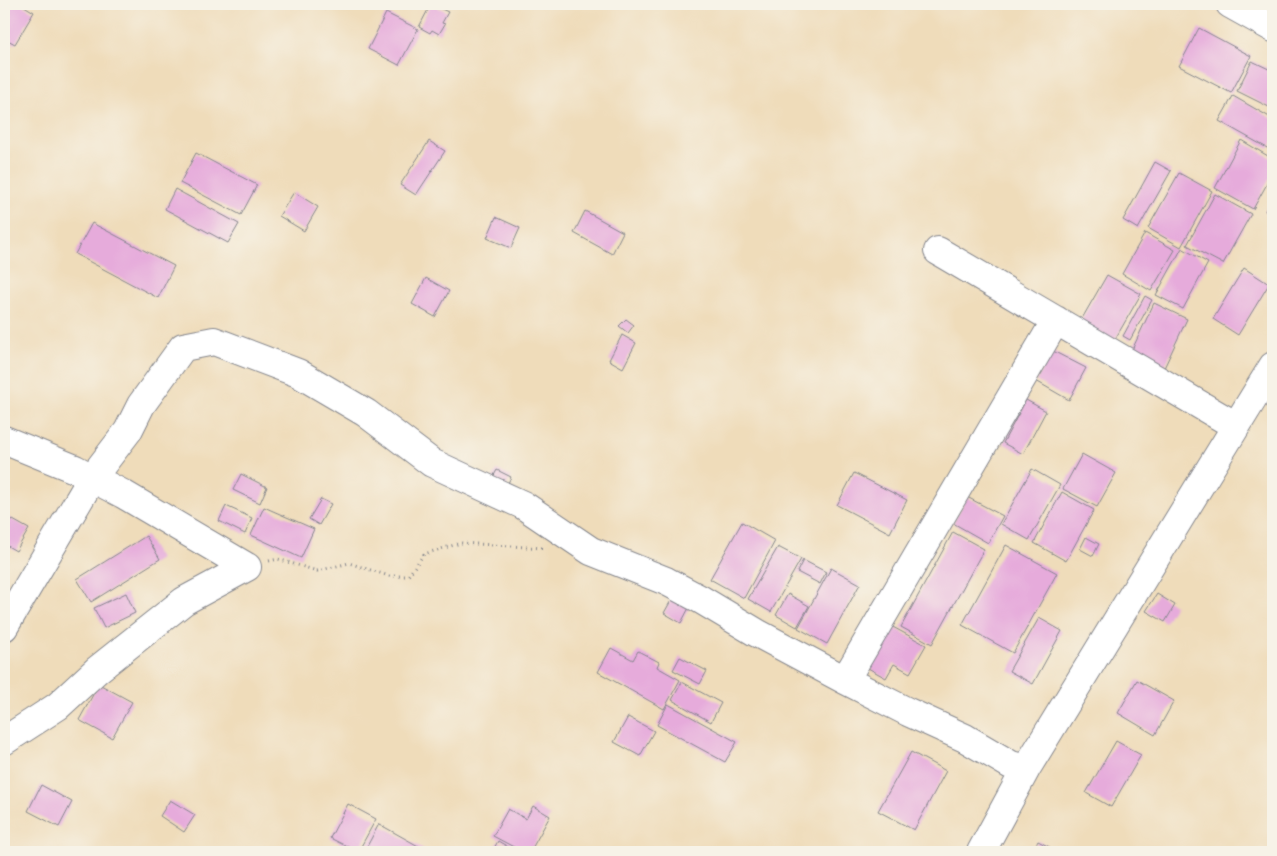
<svg xmlns="http://www.w3.org/2000/svg" width="1277" height="856" font-family="'IM FELL English',serif">
	<style>
		.building { fill: #e6abdb }
		.lines { fill: none; stroke-linecap: round; stroke-linejoin: round }
		.minor-casing { stroke: #85868c; stroke-width: 30 }
		.path { stroke: #85868c; stroke-width: 3; stroke-dasharray: 1 4; stroke-linecap: butt }
		.minor { stroke: #fff; stroke-width: 28 }
	</style>
	<rect width="100%" height="100%" fill="#f7f3e8"/>
	<filter id="ink" filterUnits="userSpaceOnUse"><feTurbulence type="fractalNoise" baseFrequency=".02" numOctaves="2"/><feDisplacementMap in="SourceGraphic" scale="10" xChannelSelector="R" yChannelSelector="G"/><feConvolveMatrix kernelMatrix="1 2 1 2 8 2 1 2 1" color-interpolation-filters="sRGB"/></filter>
	<filter id="wash" filterUnits="userSpaceOnUse"><feTurbulence type="fractalNoise" baseFrequency=".0096" numOctaves="4" result="noise"/><feDisplacementMap in="SourceGraphic" scale="20" xChannelSelector="R" yChannelSelector="G"/><feGaussianBlur stdDeviation="1.12" result="paint"/><feColorMatrix in="noise" values="0 0 0 0 0 0 0 0 0 0 0 0 0 0 0 0 0 1.4 0 .05"/><feComposite in="paint" operator="in"/></filter>
	<g filter="url(#wash)">
		<rect width="100%" height="100%" fill="#efdcba"/>
		<g id="blocks">
			<path class="building" d="M 4,4 L 21,4 L 34,12 L 15,44 L 4,38 Z
				M 314,4 L 328,4 L 325,10 Z
				M 431,4 L 448,12 L 442,23 L 445,24 L 439,34 L 432,30 L 430,33 L 419,27 Z
				M 386,13 L 418,29 L 399,65 L 368,49 Z
				M 1199,28 L 1251,56 L 1231,93 L 1179,66 Z
				M 1252,61 L 1273,71 L 1273,109 L 1237,91 Z
				M 1233,96 L 1273,119 L 1273,141 L 1269,149 L 1219,121 Z
				M 1241,140 L 1273,159 L 1273,173 L 1253,209 L 1215,188 Z
				M 429,141 L 445,151 L 416,195 L 400,185 Z
				M 196,153 L 257,185 L 241,215 L 180,183 Z
				M 1155,162 L 1171,171 L 1138,229 L 1123,220 Z
				M 1179,173 L 1212,191 L 1181,247 L 1148,228 Z
				M 175,189 L 239,224 L 228,243 L 165,209 Z
				M 294,192 L 318,207 L 304,231 L 279,216 Z
				M 1215,194 L 1251,214 L 1223,264 L 1187,245 Z
				M 1273,196 L 1273,216 L 1265,211 Z
				M 585,211 L 623,232 L 612,254 L 574,233 Z
				M 496,217 L 520,228 L 511,248 L 487,238 Z
				M 92,223 L 174,266 L 158,298 L 75,254 Z
				M 1145,233 L 1175,250 L 1151,291 L 1122,274 Z
				M 1182,248 L 1208,263 L 1183,309 L 1156,295 Z
				M 1244,268 L 1269,284 L 1238,335 L 1213,319 Z
				M 1107,275 L 1141,294 L 1114,341 L 1080,322 Z
				M 426,278 L 449,291 L 435,317 L 412,304 Z
				M 1145,296 L 1152,300 L 1130,340 L 1123,336 Z
				M 1154,303 L 1187,319 L 1164,368 L 1131,352 Z
				M 626,319 L 634,325 L 628,333 L 619,326 Z
				M 622,335 L 636,343 L 623,368 L 609,360 Z
				M 1053,351 L 1086,368 L 1069,400 L 1036,381 Z
				M 1026,400 L 1046,411 L 1023,454 L 1003,443 Z
				M 1082,454 L 1116,473 L 1097,507 L 1063,489 Z
				M 1032,469 L 1060,485 L 1029,540 L 1001,524 Z
				M 497,470 L 511,477 L 506,487 L 492,479 Z
				M 854,473 L 907,500 L 890,533 L 837,505 Z
				M 241,474 L 267,487 L 260,503 L 233,490 Z
				M 1062,492 L 1094,510 L 1066,561 L 1034,543 Z
				M 967,497 L 1003,516 L 988,543 L 953,523 Z
				M 321,499 L 331,504 L 319,525 L 309,519 Z
				M 226,506 L 252,518 L 245,534 L 219,521 Z
				M 264,507 L 314,529 L 301,558 L 251,535 Z
				M 4,515 L 29,529 L 16,551 L 4,544 Z
				M 742,522 L 775,541 L 744,598 L 710,579 Z
				M 953,532 L 984,549 L 932,644 L 901,627 Z
				M 146,536 L 160,559 L 91,602 L 77,579 Z
				M 1086,537 L 1099,544 L 1093,556 L 1080,549 Z
				M 1006,545 L 1057,573 L 1013,653 L 962,625 Z
				M 778,547 L 801,559 L 771,612 L 748,599 Z
				M 803,560 L 826,572 L 820,584 L 797,572 Z
				M 831,568 L 860,584 L 827,644 L 798,628 Z
				M 126,593 L 135,613 L 104,628 L 94,608 Z
				M 788,594 L 809,606 L 797,627 L 776,615 Z
				M 1157,594 L 1175,605 L 1165,622 L 1146,611 Z
				M 673,597 L 690,606 L 681,623 L 664,613 Z
				M 1039,618 L 1062,631 L 1033,684 L 1009,671 Z
				M 891,626 L 926,645 L 910,673 L 894,664 L 886,678 L 868,668 Z
				M 611,648 L 633,660 L 638,651 L 659,662 L 657,667 L 680,680 L 664,709 L 598,672 Z
				M 680,657 L 707,671 L 700,684 L 673,670 Z
				M 1137,680 L 1174,701 L 1155,735 L 1118,713 Z
				M 682,682 L 721,703 L 711,722 L 672,700 Z
				M 99,684 L 132,702 L 112,738 L 79,720 Z
				M 668,704 L 737,742 L 725,762 L 657,725 Z
				M 628,717 L 654,731 L 640,756 L 614,742 Z
				M 1116,741 L 1141,755 L 1111,807 L 1086,793 Z
				M 911,752 L 946,771 L 914,830 L 878,811 Z
				M 41,785 L 72,802 L 59,827 L 28,811 Z
				M 170,800 L 195,815 L 184,832 L 160,816 Z
				M 348,804 L 376,819 L 358,852 L 330,838 Z
				M 533,806 L 550,816 L 530,852 L 523,852 L 493,836 L 508,809 L 526,819 Z
				M 379,824 L 429,852 L 364,852 Z
				M 498,841 L 517,852 L 492,852 Z
				M 1038,841 L 1059,852 L 1032,852 Z"/>
		</g>
	</g>
	<g filter="url(#ink)">
		<use href="#blocks" fill-opacity="0" stroke="#85868c" stroke-width="1"/>
		<g class="lines">
			<g class="minor-casing">
				<path id="minor" d="M 1230,4 L 1273,28
					M 938,251 L 1236,426
					M 4,440 L 75,469 L 123,494 L 247,567
					M 4,627 L 92,478 L 128,431 L 141,405 L 183,347 L 214,341 L 298,373 L 366,413 L 432,463 L 523,505 L 591,551 L 666,581 L 700,599 L 757,633 L 845,680 L 908,712 L 965,738 L 1011,765 L 1026,769
					M 845,680 L 1056,320
					M 4,741 L 58,706 L 97,670 L 184,601 L 247,567
					M 981,852 L 1026,769 L 1273,366"/>
			</g>
			<path class="path" d="M 269,561 L 278,559 L 317,571 L 349,563 L 389,576 L 408,576 L 424,554 L 461,543 L 543,548"/>
			<use href="#minor" class="minor"/>
		</g>
	</g>
	<rect width="1277" height="856" fill="none" stroke="#f7f3e8" stroke-width="20"/>
</svg>
